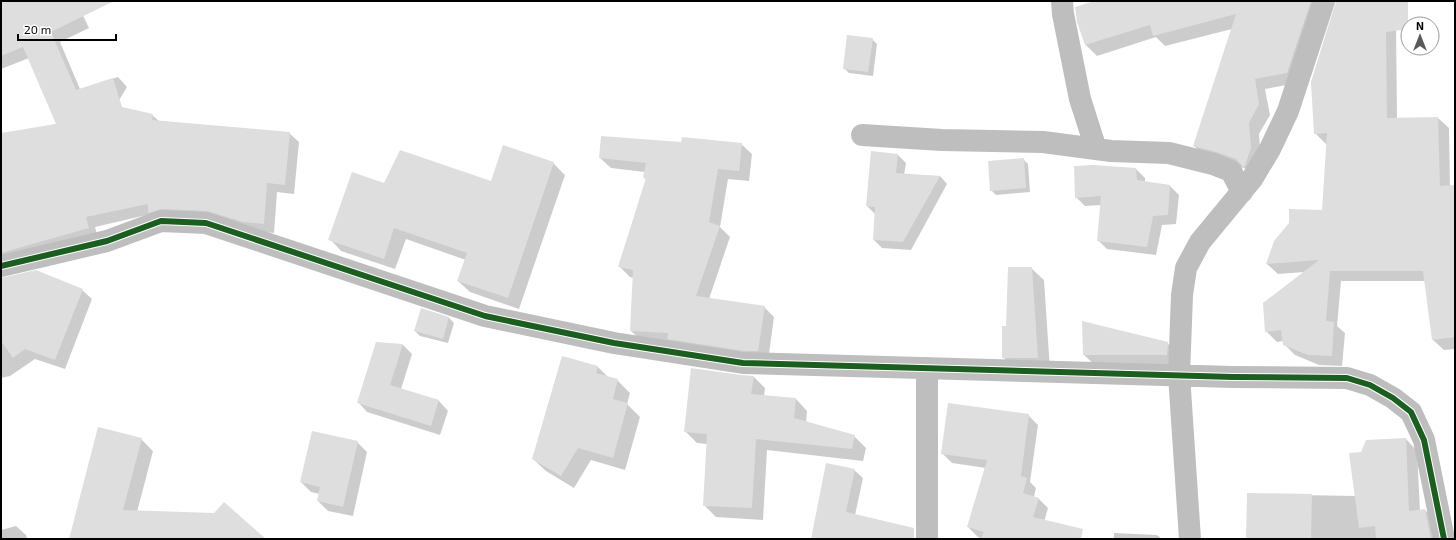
<svg xmlns="http://www.w3.org/2000/svg" width="1456" height="540" font-family="'Exo 2',sans-serif">
	<style>
		.shadow { fill: #0003 }
		.building { fill: #dedede }
		.lines { fill: none; stroke-linecap: round; stroke-linejoin: round }
		.minor { stroke: #bebebe; stroke-width: 22 }
		.cycleway-casing { stroke: #fff; stroke-width: 8 }
		.cycleway { stroke: #1b5e20; stroke-width: 6 }
	</style>
	<rect width="100%" height="100%" fill="#fff"/>
	<path class="shadow" d="M 1,1 L 82,1 L 77,3 L 89,28 L 60,42 L 80,89 L 118,77 L 127,87 L 115,107 L 152,115 L 159,121 L 289,133 L 299,142 L 294,194 L 277,192 L 274,233 L 254,231 L 151,214 L 95,227 L 98,238 L 1,268 L 1,134 L 57,124 L 29,58 L 1,69 Z
		M 1097,1 L 1329,1 L 1298,83 L 1265,89 L 1270,115 L 1259,134 L 1261,160 L 1246,169 L 1228,162 L 1205,156 L 1194,146 L 1232,29 L 1165,46 L 1156,37 L 1097,56 L 1086,45 L 1078,22 Z
		M 1337,1 L 1360,1 L 1396,20 L 1397,119 L 1438,118 L 1449,128 L 1450,186 L 1455,186 L 1455,349 L 1444,350 L 1433,340 L 1425,281 L 1341,281 L 1337,326 L 1345,333 L 1342,366 L 1319,365 L 1295,355 L 1284,344 L 1283,341 L 1277,342 L 1266,331 L 1305,272 L 1278,274 L 1267,264 L 1323,211 L 1327,144 L 1326,144 L 1315,133 Z
		M 872,39 L 877,44 L 873,76 L 849,73 L 844,68 Z
		M 682,143 L 741,144 L 752,154 L 749,181 L 728,179 L 720,227 L 730,237 L 709,299 L 764,307 L 774,317 L 768,361 L 642,341 L 631,331 L 634,278 L 630,277 L 619,266 L 646,180 L 644,177 L 645,172 L 611,168 L 600,158 Z
		M 898,155 L 906,163 L 904,175 L 940,176 L 947,184 L 911,250 L 882,248 L 874,240 L 875,214 L 867,206 Z
		M 1023,159 L 1028,164 L 1030,192 L 996,195 L 991,190 Z
		M 553,163 L 565,175 L 519,309 L 470,292 L 458,281 L 466,260 L 406,239 L 395,269 L 341,251 L 330,239 L 385,184 L 492,182 Z
		M 1136,169 L 1145,178 L 1145,182 L 1170,186 L 1179,195 L 1176,224 L 1162,225 L 1156,255 L 1107,249 L 1098,240 L 1101,205 L 1085,206 L 1076,197 Z
		M 1031,268 L 1044,280 L 1050,370 L 1015,370 L 1003,357 L 1007,327 Z
		M 1,279 L 82,290 L 92,299 L 65,369 L 35,359 L 10,376 L 1,378 Z
		M 449,318 L 454,323 L 448,343 L 420,336 L 415,331 Z
		M 376,343 L 403,345 L 412,354 L 401,389 L 439,401 L 448,411 L 440,435 L 367,412 L 358,402 Z
		M 1167,343 L 1180,355 L 1179,367 L 1097,367 L 1084,355 Z
		M 563,357 L 598,367 L 609,378 L 617,380 L 630,393 L 627,404 L 640,417 L 625,470 L 591,460 L 574,488 L 546,471 L 533,459 Z
		M 754,377 L 765,388 L 764,396 L 796,399 L 807,411 L 806,423 L 854,436 L 866,448 L 863,461 L 767,450 L 763,520 L 716,517 L 704,505 L 707,444 L 697,443 L 685,431 Z
		M 1028,415 L 1038,425 L 1030,482 L 1036,488 L 1034,497 L 1038,498 L 1048,508 L 1044,522 L 1049,539 L 983,539 L 978,537 L 968,527 L 986,468 L 952,463 L 942,453 Z
		M 141,439 L 153,451 L 137,512 L 264,539 L 74,539 Z
		M 1406,439 L 1417,451 L 1420,511 L 1425,510 L 1437,522 L 1440,539 L 1247,539 L 1248,494 L 1356,496 L 1362,453 Z
		M 357,442 L 367,452 L 353,516 L 328,511 L 318,501 L 320,494 L 311,492 L 301,482 Z
		M 854,470 L 863,478 L 855,515 L 885,539 L 812,539 Z
		M 16,526 L 26,535 L 27,539 L 1,539 L 1,530 Z
		M 1114,533 L 1157,535 L 1162,539 L 1114,539 Z"/>
	<path class="building" d="M 1,1 L 114,1 L 51,32 L 76,90 L 113,78 L 122,107 L 153,114 L 152,120 L 290,132 L 285,185 L 267,183 L 264,224 L 243,222 L 207,211 L 162,209 L 148,213 L 148,204 L 86,217 L 89,228 L 1,253 L 1,133 L 56,124 L 23,47 L 1,56 Z
		M 1094,1 L 1311,1 L 1287,73 L 1255,79 L 1259,104 L 1249,123 L 1251,148 L 1244,168 L 1236,159 L 1216,152 L 1193,146 L 1236,14 L 1153,36 L 1150,25 L 1085,45 L 1077,22 L 1075,7 Z
		M 1336,1 L 1408,1 L 1408,29 L 1386,32 L 1387,118 L 1438,117 L 1440,186 L 1455,185 L 1455,337 L 1432,340 L 1423,271 L 1330,271 L 1326,321 L 1334,322 L 1332,356 L 1308,355 L 1283,345 L 1281,330 L 1265,332 L 1263,303 L 1319,260 L 1266,264 L 1274,241 L 1289,223 L 1289,209 L 1322,210 L 1327,133 L 1314,134 L 1311,82 Z
		M 847,35 L 873,38 L 868,72 L 843,69 Z
		M 601,136 L 681,142 L 682,137 L 742,143 L 739,171 L 718,169 L 709,222 L 720,226 L 696,296 L 765,306 L 758,351 L 744,351 L 667,339 L 668,333 L 630,331 L 633,270 L 618,267 L 646,178 L 643,178 L 646,163 L 599,158 Z
		M 503,145 L 554,162 L 508,298 L 457,281 L 467,253 L 394,228 L 384,259 L 328,240 L 352,172 L 384,183 L 400,150 L 491,181 Z
		M 871,151 L 898,154 L 896,173 L 940,176 L 903,242 L 873,240 L 875,207 L 866,206 Z
		M 1024,158 L 1026,188 L 990,191 L 988,161 Z
		M 1093,165 L 1136,168 L 1137,180 L 1170,185 L 1168,215 L 1153,216 L 1147,247 L 1097,241 L 1101,196 L 1075,198 L 1074,166 Z
		M 1008,267 L 1032,267 L 1038,358 L 1002,358 L 1002,326 L 1006,326 Z
		M 36,270 L 83,289 L 55,360 L 25,349 L 13,358 L 1,341 L 1,278 Z
		M 421,308 L 449,317 L 443,339 L 414,331 Z
		M 1082,321 L 1168,342 L 1167,355 L 1083,355 Z
		M 376,342 L 403,344 L 390,385 L 439,400 L 431,426 L 357,403 Z
		M 562,356 L 598,366 L 596,373 L 618,379 L 613,399 L 628,403 L 613,458 L 578,448 L 561,476 L 532,459 Z
		M 691,368 L 741,375 L 754,376 L 751,394 L 796,398 L 794,418 L 855,435 L 852,449 L 756,439 L 752,508 L 703,506 L 707,434 L 684,432 Z
		M 948,403 L 1029,414 L 1021,476 L 1027,478 L 1023,493 L 1039,498 L 1033,517 L 1083,529 L 1081,539 L 981,539 L 984,532 L 967,527 L 987,460 L 941,454 Z
		M 98,427 L 142,438 L 123,510 L 214,513 L 224,502 L 266,539 L 69,539 Z
		M 312,431 L 358,441 L 343,507 L 317,501 L 320,487 L 300,482 Z
		M 1406,438 L 1409,511 L 1425,509 L 1431,539 L 1376,539 L 1375,526 L 1359,528 L 1349,453 L 1361,452 L 1366,440 Z
		M 826,463 L 855,469 L 846,512 L 914,528 L 914,539 L 811,539 Z
		M 1247,493 L 1312,494 L 1311,539 L 1246,539 Z"/>
	<g class="lines">
		<path class="minor" d="M 1062,1 L 1063,14 L 1080,99 L 1096,149
			M 862,135 L 942,140 L 1043,142 L 1111,151 L 1169,153 L 1213,164 L 1231,171 L 1242,192
			M 1,266 L 107,241 L 161,221 L 206,223 L 485,316 L 614,343 L 743,363 L 1233,377 L 1347,378 L 1370,385 L 1393,398 L 1411,412 L 1424,440 L 1444,539
			M 927,368 L 927,539
			M 1190,539 L 1179,375 L 1182,295 L 1186,268 L 1200,242 L 1252,179 L 1270,149 L 1288,111 L 1324,1"/>
		<g class="cycleway-casing">
			<path id="cycleway" d="M 1,266 L 107,241 L 161,221 L 206,223 L 485,316 L 614,343 L 743,363 L 1233,377 L 1347,378 L 1370,385 L 1393,398 L 1411,412 L 1424,440 L 1444,539"/>
		</g>
		<use href="#cycleway" class="cycleway"/>
	</g>
	<rect width="1456" height="540" fill="none" stroke="#000000" stroke-width="4"/>
	<g transform="translate(1420 36)"><circle r="19" fill="#ffffff" stroke="#999999"/>
	<path d="M0-3L7 15L0 10L-7 15Z" fill="#595959"/>
	<text y="-6" font-size="11" font-weight="bold" text-anchor="middle" fill="#000000">N</text>
	</g>
	<path d="M18 34v6h98v-6" fill="none" stroke="#000000" stroke-width="2"/>
	<text x="24" y="34" font-size="12" fill="#000000" stroke="#ffffff" stroke-width="3" paint-order="stroke">20 m</text>
</svg>
